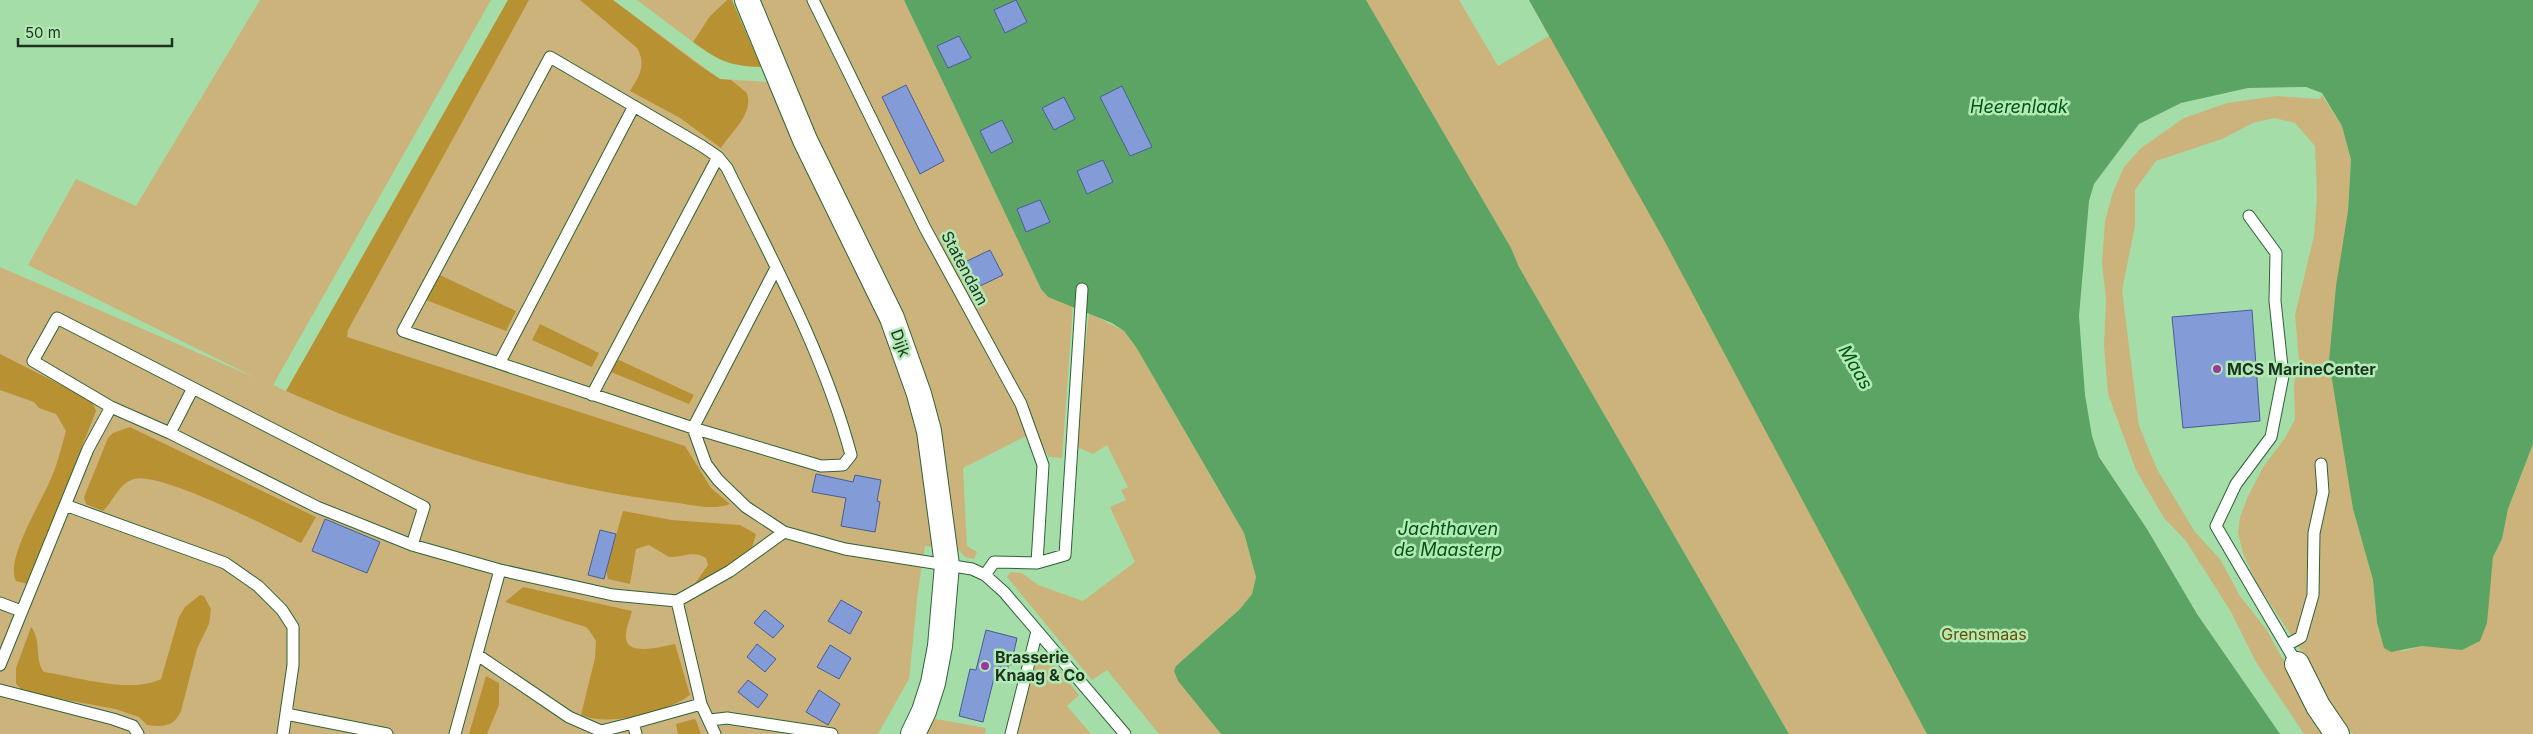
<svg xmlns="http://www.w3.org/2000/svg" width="2533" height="734" font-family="Inter,sans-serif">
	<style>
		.green { fill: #ccb37c }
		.forest { fill: #b89232 }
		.water { fill: #5ca463 }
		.building { fill: #839cd8; stroke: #475d93 }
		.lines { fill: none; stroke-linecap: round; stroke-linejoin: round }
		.lane-casing { stroke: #2e6335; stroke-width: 13 }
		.street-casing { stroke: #2e6335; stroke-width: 26 }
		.lane { stroke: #fff; stroke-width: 11 }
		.street { stroke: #fff; stroke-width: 24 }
		.poi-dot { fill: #9b389f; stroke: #b2eab5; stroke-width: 2 }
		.labels { text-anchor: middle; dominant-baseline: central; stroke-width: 5; stroke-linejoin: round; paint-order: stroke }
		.street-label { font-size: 16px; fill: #1d331f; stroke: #b2eab5 }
		.poi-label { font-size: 16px; font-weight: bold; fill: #1d331f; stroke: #b2eab5; text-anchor: start }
		.park-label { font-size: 16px; fill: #6a5004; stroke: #b2eab5 }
		.water-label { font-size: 18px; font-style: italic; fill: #005517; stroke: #b2eab5 }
	</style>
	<rect width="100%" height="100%" fill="#a5dda9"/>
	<path class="green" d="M 260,0 L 491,0 L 273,385 L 286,391 L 508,0 L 613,0 L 720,79 L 768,82 L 895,351 L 913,399 L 935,547 L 925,546 L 918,591 L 909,679 L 878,734 L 0,734 L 0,267 L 256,378 L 28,265 L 76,179 L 136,206 Z
		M 637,0 L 727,0 L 710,16 L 693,42 Z
		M 756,0 L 904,0 L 1041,289 L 1048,297 L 1073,306 L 1062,458 L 1049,457 L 1042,445 L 1030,434 L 963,468 L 967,546 L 977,552 L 974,559 L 965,557 L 957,548 L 945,456 L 937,420 L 878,269 L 883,270 L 821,147 Z
		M 1366,0 L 1459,0 L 1498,66 L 1549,36 L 1529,0 L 1560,0 L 2185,734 L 1789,734 L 1519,267 L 1511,248 Z
		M 2322,95 L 2342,126 L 2351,160 L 2348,211 L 2344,445 L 2353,509 L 2373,580 L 2377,623 L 2384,647 L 2404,651 L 2422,646 L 2442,647 L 2488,603 L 2493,557 L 2502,539 L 2508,509 L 2533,444 L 2533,734 L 2353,734 L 2340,722 L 2324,694 L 2311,666 L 2256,582 L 2243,553 L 2238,533 L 2240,517 L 2248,496 L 2264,466 L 2285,438 L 2295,419 L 2294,383 L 2299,360 L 2295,315 L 2314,236 L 2317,195 L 2315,146 L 2295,123 L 2274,118 L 2253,123 L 2222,139 L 2156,161 L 2135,190 L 2135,226 L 2122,290 L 2139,426 L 2157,469 L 2195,532 L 2220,559 L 2240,596 L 2266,629 L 2325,734 L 2304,734 L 2256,662 L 2231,612 L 2186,541 L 2164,518 L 2136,470 L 2108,394 L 2104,345 L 2106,298 L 2102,263 L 2105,221 L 2113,192 L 2124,167 L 2141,148 L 2184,118 L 2227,103 L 2277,96 L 2320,99 Z
		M 1089,313 L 1124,331 L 1136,347 L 1244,533 L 1256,577 L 1252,594 L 1240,609 L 1176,666 L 1174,671 L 1178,681 L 1221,734 L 1159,734 L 1107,670 L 1092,680 L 1007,577 L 1010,572 L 1022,573 L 1038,585 L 1083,601 L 1135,562 L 1110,507 L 1126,500 L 1121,490 L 1128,487 L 1107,445 L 1093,454 L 1079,448 L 1075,432 Z
		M 1044,651 L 1079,695 L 1067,706 L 1091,734 L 1016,734 L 1039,653 Z
		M 930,718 L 986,728 L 985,734 L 924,734 Z"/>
	<path class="forest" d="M 508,0 L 529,0 L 348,330 L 347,337 L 685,446 L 711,488 L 730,504 C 713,511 689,504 670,502 C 543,486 403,443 286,391 Z
		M 580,0 L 613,0 L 699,65 L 720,79 L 731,80 L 747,93 C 754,114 731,132 721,148 L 680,118 L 630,91 C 639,76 647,65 637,48 Z
		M 727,0 L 732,0 L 761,67 C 729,66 719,61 693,42 L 710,16 Z
		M 440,275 L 516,311 L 506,331 L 426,300 Z
		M 540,324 L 599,353 L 592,367 L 532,340 Z
		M 0,354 L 79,394 L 93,403 L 96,411 L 28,584 L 16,581 C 5,560 40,504 49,483 C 57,467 61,448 66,431 L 56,414 L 39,408 L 34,402 L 0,390 Z
		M 617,359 L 694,395 L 689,404 L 611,372 Z
		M 130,427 L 316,517 L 301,543 C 273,529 159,471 134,479 C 119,483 113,502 103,511 L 86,504 L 84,497 L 108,438 L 113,433 Z
		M 623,511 L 672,520 L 740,525 L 756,534 L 751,551 L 694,591 L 696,582 L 708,565 L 706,558 C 693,550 683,557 669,557 L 649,545 L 636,549 L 630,584 L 608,579 L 606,570 Z
		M 523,587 L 632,611 C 630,619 625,630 626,638 C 627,657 664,646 675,644 L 690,695 C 665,713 609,727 581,715 L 595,658 L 596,641 L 589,630 L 586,627 L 505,602 Z
		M 200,595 L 204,596 L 211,609 L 209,624 L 197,649 L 181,711 C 174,727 163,727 147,725 L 139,717 L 115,709 L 24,692 L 16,684 L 16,668 L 31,627 C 42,640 34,660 44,672 C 77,677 131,694 161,679 L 179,617 L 185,607 Z
		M 486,676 L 499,683 L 499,705 L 487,734 L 469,734 Z
		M 694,719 L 696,720 L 701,734 L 678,734 L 676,724 Z"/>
	<path class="water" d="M 904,0 L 1366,0 L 1511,248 L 1519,267 L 1789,734 L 1221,734 L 1178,681 L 1174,671 L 1176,666 L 1240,609 L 1252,594 L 1256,577 L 1244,533 L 1136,347 L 1124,331 L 1112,323 L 1048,297 L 1041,289 Z
		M 1529,0 L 2533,0 L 2533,444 L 2508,509 L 2502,539 L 2493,557 L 2487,623 L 2480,641 L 2462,650 L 2422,646 L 2391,652 L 2384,648 L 2377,623 L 2373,580 L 2353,509 L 2329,361 L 2336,286 L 2348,211 L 2351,160 L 2342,126 L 2322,93 L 2306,87 L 2248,88 L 2181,103 L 2139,124 L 2094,184 L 2089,201 L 2079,316 L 2085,395 L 2092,436 L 2099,457 L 2147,529 L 2197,614 L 2280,734 L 1927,734 L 1664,240 Z"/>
	<path class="building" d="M 1016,0 L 1027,22 L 1005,33 L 994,10 Z
		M 959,36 L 971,58 L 948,68 L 937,46 Z
		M 906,85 L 944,161 L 920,174 L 882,97 Z
		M 1122,86 L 1152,147 L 1130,156 L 1100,97 Z
		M 1064,97 L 1075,119 L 1054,130 L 1042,108 Z
		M 1002,120 L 1013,142 L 991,153 L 980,131 Z
		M 1103,160 L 1113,182 L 1087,194 L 1077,171 Z
		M 1040,200 L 1050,222 L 1026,232 L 1017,209 Z
		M 990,250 L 1003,275 L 978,287 L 965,262 Z
		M 2252,310 L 2260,421 L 2183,428 L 2172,317 Z
		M 816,474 L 853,482 L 855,475 L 881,480 L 877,501 L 880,502 L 875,532 L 841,526 L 846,498 L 812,492 Z
		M 325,519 L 380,542 L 367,573 L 312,551 Z
		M 600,530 L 616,534 L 604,579 L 588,575 Z
		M 841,600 L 862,612 L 850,634 L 828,621 Z
		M 765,610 L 784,626 L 773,638 L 754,623 Z
		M 986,630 L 1017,638 L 1011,665 L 1008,665 L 1008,669 L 997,666 L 983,722 L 959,716 L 970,669 L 976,670 Z
		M 757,644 L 776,659 L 765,672 L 747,657 Z
		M 830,645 L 851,658 L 839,679 L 817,667 Z
		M 748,680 L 768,695 L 758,708 L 738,692 Z
		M 819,690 L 840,704 L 828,725 L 806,712 Z"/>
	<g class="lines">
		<g class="lane-casing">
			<path id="lane" d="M 813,0 L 925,228 L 1021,404 L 1043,465 L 1037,563 L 994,562 L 985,575
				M 2249,216 L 2276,253 L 2275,301 L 2283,376 L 2271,437 L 2236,484 L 2216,526 L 2297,664
				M 776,268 L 693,428 L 821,466 L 843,465 L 851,455 C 824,354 773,262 727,168 L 718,157 L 702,146 L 550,57 L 403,331 L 693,428 L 706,464 L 718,480 L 746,507 L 784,532 L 845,549 L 972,569 L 985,575 L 1004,592 L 1125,734
				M 500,362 L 634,106
				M 592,395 L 718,157
				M 111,407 L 33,361 L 57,318 L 424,507 L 412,545
				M 170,433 L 193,388
				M 65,505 L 225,563 L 258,586 L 282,610 L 293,627 L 293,665 L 283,734
				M 1037,563 L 1065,555 L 1082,289
				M 677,601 L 701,704 L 715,734
				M 0,603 L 21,611
				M 2287,645 L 2301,637 L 2313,595 L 2314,533 L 2323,492 L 2321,464
				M 479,656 L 569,717 L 601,731 L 633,723 L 636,734
				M 0,665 L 88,449 L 111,407 L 170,433 L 317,507 L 412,545 L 500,570 L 613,595 L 677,601 L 730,571 L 784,532
				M 0,690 L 113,719 L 133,726 L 138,734
				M 286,714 L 387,734
				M 710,720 L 727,718 L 832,734
				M 633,723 L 701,704
				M 455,734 L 500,570
				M 1011,734 L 1037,631"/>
		</g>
		<g class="street-casing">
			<path id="street" d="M 747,0 L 805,140 L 892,318 L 919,394 L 929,431 L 947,565 L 940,646 L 933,683 L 924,711 L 913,734
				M 2297,664 L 2318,706 L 2337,734"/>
		</g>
		<use href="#lane" class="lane"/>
		<use href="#street" class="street"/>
	</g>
	<g class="poi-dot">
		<circle cx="2217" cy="369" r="5"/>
		<circle cx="985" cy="666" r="5"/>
	</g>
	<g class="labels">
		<g class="street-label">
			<text transform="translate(965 268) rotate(62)">Statendam</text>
			<text transform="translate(901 343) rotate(70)">Dijk</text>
		</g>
		<g class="poi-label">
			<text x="2227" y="369">MCS MarineCenter</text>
			<text x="995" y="657">Brasserie<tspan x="995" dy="18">Knaag &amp; Co</tspan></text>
		</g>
		<g class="park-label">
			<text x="1984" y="634">Grensmaas</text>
		</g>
		<g class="water-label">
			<text x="2019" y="106">Heerenlaak</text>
			<text transform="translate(1856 367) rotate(59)">Maas</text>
			<text x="1448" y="528">Jachthaven<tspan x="1448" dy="21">de Maasterp</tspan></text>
		</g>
	</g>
	<path d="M18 38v8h154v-8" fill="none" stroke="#1d331f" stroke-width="2.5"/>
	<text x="25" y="38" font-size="15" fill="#1d331f" stroke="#b2eab5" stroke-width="4" paint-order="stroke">50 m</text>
</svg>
